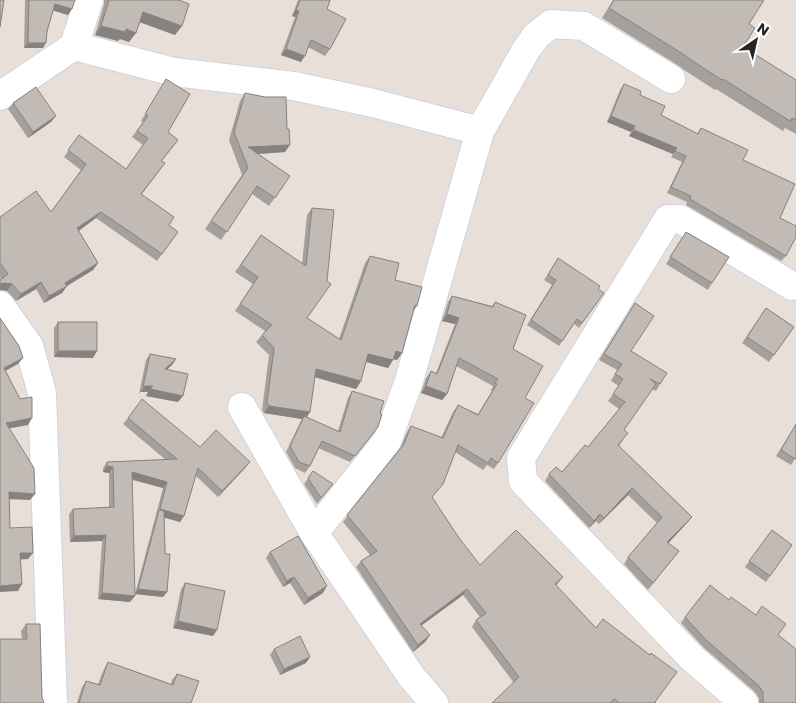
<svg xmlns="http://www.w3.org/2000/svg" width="796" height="703" font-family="Poppins,sans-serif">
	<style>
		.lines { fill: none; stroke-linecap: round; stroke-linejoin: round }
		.minor-casing { stroke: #ced3df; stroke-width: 30 }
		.minor { stroke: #fff; stroke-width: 28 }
		.wall { fill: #a6a09c }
		.shaded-wall { fill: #87827f }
		.building { fill: #c1bab5; stroke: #87827f }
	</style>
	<rect width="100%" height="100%" fill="#e8e0d8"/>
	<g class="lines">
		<g class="minor-casing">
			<path id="minor" d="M 74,46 L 174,72 L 294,86 L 373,103 L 480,131
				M 0,96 L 74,46 L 89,0
				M 0,305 L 29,346 L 42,393 L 53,703
				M 242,407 L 314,533 L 411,676 L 434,703
				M 314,533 L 387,441 L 409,381 L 480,131 L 526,50 L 536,36 L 551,24 L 584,26 L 671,79
				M 744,703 L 692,658 L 523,481 L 521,458 L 668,219 L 680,219 L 792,286"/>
		</g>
		<use href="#minor" class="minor"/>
	</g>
	<path class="wall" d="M 25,0 L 75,0 L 68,15 L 53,10 L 43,48 L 24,48 Z
		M 104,0 L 179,0 L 175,35 L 139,22 L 129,42 L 120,39 L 118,41 L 95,35 L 104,4 Z
		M 298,0 L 330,0 L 327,9 L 330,49 L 325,56 L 308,47 L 301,62 L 281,55 L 295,17 L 292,16 Z
		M 613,0 L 763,0 L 749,24 L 743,47 L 796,80 L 796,134 L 785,128 L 783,131 L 716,89 L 715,90 L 684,70 L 679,66 L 602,18 Z
		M 166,79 L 168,132 L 178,140 L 162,161 L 160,170 L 142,194 L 169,225 L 178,232 L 157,261 L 96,218 L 79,231 L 98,263 L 93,270 L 67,286 L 62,293 L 44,303 L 36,289 L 16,301 L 7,291 L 0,277 L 0,217 L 51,212 L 81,170 L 64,157 L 79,135 L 126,169 L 143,145 L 132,137 L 143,122 L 141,121 Z
		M 624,84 L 640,95 L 661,115 L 697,134 L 701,128 L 743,160 L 780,218 L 786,256 L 781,261 L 686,205 L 687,202 L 667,193 L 682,162 L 671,157 L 673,154 L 629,136 L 631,132 L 607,122 L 620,90 Z
		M 245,93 L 285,152 L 258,154 L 290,176 L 269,206 L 252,194 L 221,240 L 205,229 L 242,175 L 229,140 L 240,101 Z
		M 13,103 L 51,122 L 28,138 L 8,109 Z
		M 312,208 L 307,318 L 339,339 L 365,263 L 370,256 L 395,280 L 417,306 L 413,312 L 402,353 L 397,360 L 393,359 L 388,368 L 366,362 L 361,381 L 356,389 L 315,377 L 310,412 L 307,417 L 338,431 L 348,398 L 352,391 L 380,413 L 378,427 L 350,462 L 318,448 L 310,466 L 305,473 L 295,468 L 286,452 L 300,423 L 302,419 L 264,413 L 262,410 L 269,355 L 256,342 L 262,335 L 265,331 L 235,311 L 253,284 L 235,272 L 261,235 L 302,264 L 307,215 Z
		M 686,232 L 712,283 L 708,290 L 666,264 Z
		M 558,258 L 598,289 L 604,293 L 579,328 L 574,324 L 559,346 L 527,325 L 552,285 L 544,280 Z
		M 452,296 L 492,306 L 495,302 L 513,349 L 525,398 L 498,463 L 494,469 L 487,465 L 483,470 L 455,452 L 432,497 L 459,538 L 480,565 L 563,577 L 556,586 L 656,703 L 492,703 L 514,683 L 472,627 L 476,620 L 480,617 L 463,595 L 421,626 L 430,635 L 425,642 L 413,652 L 356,567 L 361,561 L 370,555 L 343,522 L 400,449 L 407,432 L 411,426 L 441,438 L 453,412 L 458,405 L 478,414 L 492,391 L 491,390 L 493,386 L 456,366 L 447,394 L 442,400 L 421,393 L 426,378 L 431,371 L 436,373 L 455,324 L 442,321 L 448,302 Z
		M 635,303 L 631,351 L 660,384 L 656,391 L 652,389 L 624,430 L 623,440 L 619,446 L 692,517 L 687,523 L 668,543 L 679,551 L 648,590 L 624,564 L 628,557 L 657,523 L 628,495 L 599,524 L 596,521 L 589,528 L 545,481 L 549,474 L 562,472 L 588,447 L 619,409 L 608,401 L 619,386 L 611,381 L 617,370 L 599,360 Z
		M 766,308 L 794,327 L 769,362 L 742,343 Z
		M 58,322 L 93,358 L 54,357 L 54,328 Z
		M 150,354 L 176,359 L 172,365 L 167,369 L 178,402 L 146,396 L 148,392 L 140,392 L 139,394 L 146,360 Z
		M 128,418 L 200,447 L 250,462 L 245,468 L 218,497 L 195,475 L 184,516 L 180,522 L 164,517 L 167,592 L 163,597 L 135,594 L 163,488 L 132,480 L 130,602 L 98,599 L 102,541 L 70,542 L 69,514 L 73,509 L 109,508 L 109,473 L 103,472 L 103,468 L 107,462 L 166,460 L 123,424 Z
		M 796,424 L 795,459 L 791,465 L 776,456 Z
		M 313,471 L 328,490 L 317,504 L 304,484 Z
		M 772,530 L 792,545 L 766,582 L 745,567 Z
		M 270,552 L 323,593 L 304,605 L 290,583 L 283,587 L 266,558 Z
		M 185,583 L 213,636 L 173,628 L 181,589 Z
		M 729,600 L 778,635 L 796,703 L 759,703 L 759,698 L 754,691 L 703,647 L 681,623 L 685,617 Z
		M 26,624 L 42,697 L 22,639 L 21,631 Z
		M 274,649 L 306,663 L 280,675 L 270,655 Z
		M 108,662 L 171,684 L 172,680 L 177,674 L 191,703 L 77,703 L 82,687 L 86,681 L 98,684 L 104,669 Z"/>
	<path class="shaded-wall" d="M 55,4 L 72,9 L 68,15 L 51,10 Z
		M 296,10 L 299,11 L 295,17 L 292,16 Z
		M 143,12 L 182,26 L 175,35 L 137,21 Z
		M 101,26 L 126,29 L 136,33 L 129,42 L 120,39 L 118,41 L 95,35 Z
		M 28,43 L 46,43 L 43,48 L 24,48 Z
		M 286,49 L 305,56 L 301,62 L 281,55 Z
		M 56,116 L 51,122 L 28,138 L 33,132 Z
		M 611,116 L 635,126 L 631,132 L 607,122 Z
		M 634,130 L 677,148 L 673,154 L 629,136 Z
		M 290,145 L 285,152 L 242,155 L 248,147 Z
		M 101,212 L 96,218 L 72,235 L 77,228 Z
		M 98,263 L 93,270 L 60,290 L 65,283 Z
		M 41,282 L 36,289 L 16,301 L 21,294 Z
		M 4,283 L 12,284 L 7,291 L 0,290 L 0,284 Z
		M 67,286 L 62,293 L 44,303 L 49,296 Z
		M 447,314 L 459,318 L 455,324 L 442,321 Z
		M 58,351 L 97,351 L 93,358 L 54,357 Z
		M 396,351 L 402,353 L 397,360 L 390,358 Z
		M 368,354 L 393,360 L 388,368 L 363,361 Z
		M 23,358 L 18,364 L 0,374 L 4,368 Z
		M 176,359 L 172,365 L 161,375 L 165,369 Z
		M 316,369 L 361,381 L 356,389 L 311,376 Z
		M 145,386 L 153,386 L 183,396 L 178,402 L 146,396 L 148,392 L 140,392 L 139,394 Z
		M 426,386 L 447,394 L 442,400 L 421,393 Z
		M 269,406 L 310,412 L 305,419 L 304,416 L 302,419 L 264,413 Z
		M 32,418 L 28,425 L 1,430 L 6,423 Z
		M 250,462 L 245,468 L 218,497 L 222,491 Z
		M 107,466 L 113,467 L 109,473 L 103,472 Z
		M 132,472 L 167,482 L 163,488 L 128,478 Z
		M 632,488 L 628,495 L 599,524 L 604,518 Z
		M 9,492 L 35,494 L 30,500 L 4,499 Z
		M 160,509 L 184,516 L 180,522 L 158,516 L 159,510 L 156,515 Z
		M 600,514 L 596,521 L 589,528 L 594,521 Z
		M 692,517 L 687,523 L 663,549 L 667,542 Z
		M 106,535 L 102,541 L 70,542 L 74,536 Z
		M 20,553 L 33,553 L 28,559 L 15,560 Z
		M 294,577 L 290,583 L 283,587 L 287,581 Z
		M 22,584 L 18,591 L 0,592 L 0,586 Z
		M 327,586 L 323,593 L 304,605 L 308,598 Z
		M 138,589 L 167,592 L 163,597 L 135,594 Z
		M 467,589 L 463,595 L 415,630 L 420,624 Z
		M 102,593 L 135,596 L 130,602 L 98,599 Z
		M 178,621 L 217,630 L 213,636 L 173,628 Z
		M 430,635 L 425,642 L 413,652 L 418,645 Z
		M 310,657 L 306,663 L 280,675 L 284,669 Z"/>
	<path class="building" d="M 0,0 L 4,0 L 0,27 Z
		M 29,0 L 75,0 L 72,9 L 55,4 L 47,31 L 46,43 L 28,43 Z
		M 109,0 L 179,0 L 189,4 L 182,26 L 143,12 L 136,33 L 126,29 L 125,32 L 101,26 Z
		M 300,0 L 330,0 L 327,9 L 346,19 L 330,49 L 311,40 L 305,56 L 286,49 L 299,11 L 296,10 Z
		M 614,0 L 764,0 L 749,24 L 755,28 L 743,47 L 796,80 L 796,120 L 792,118 L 790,121 L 723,79 L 722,80 L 691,60 L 686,56 L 609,8 Z
		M 166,79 L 190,94 L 168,132 L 178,140 L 161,161 L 165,163 L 141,194 L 174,217 L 169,225 L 178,232 L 162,254 L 101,212 L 77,228 L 98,263 L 65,283 L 67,286 L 49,296 L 41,282 L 21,294 L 12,284 L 4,283 L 0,284 L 0,280 L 8,274 L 0,263 L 0,217 L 36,191 L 51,212 L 86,164 L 68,150 L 79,135 L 126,169 L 148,138 L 137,131 L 148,116 L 145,114 Z
		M 624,84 L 641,91 L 640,95 L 665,106 L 661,115 L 698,134 L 701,128 L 748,150 L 743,160 L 795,184 L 780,218 L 796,226 L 796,237 L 786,256 L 690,199 L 691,196 L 671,187 L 686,156 L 675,151 L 677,148 L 634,130 L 635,126 L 611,116 Z
		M 36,87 L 56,116 L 33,132 L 13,103 Z
		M 245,93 L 265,97 L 286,97 L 287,129 L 289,129 L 290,145 L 248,147 L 290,176 L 275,198 L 257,186 L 227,232 L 211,221 L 248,168 L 234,132 Z
		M 312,208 L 334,210 L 327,281 L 331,284 L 307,318 L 341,340 L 370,256 L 399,263 L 395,280 L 422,287 L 417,306 L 415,305 L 402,353 L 396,351 L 393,360 L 368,354 L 361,381 L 316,369 L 310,412 L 269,406 L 267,403 L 274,348 L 262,335 L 272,325 L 240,304 L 258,277 L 241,265 L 261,235 L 306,266 Z
		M 686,232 L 729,257 L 712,283 L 670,257 Z
		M 558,258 L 600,286 L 598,289 L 604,293 L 582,323 L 577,319 L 562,341 L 531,320 L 556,280 L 548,275 Z
		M 452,296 L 493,307 L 495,302 L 526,315 L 513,349 L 543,366 L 525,398 L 534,403 L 498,463 L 491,458 L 488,463 L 458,445 L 443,484 L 432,497 L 459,538 L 480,565 L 516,530 L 563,577 L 555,584 L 596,628 L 603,619 L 650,655 L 651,653 L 677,672 L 655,702 L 656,703 L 620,703 L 614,699 L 610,703 L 492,703 L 519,677 L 476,620 L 486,613 L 467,589 L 420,624 L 430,635 L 418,645 L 361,561 L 377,551 L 347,515 L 404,444 L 411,426 L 443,438 L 458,405 L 478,415 L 497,384 L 495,383 L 498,379 L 459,358 L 447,394 L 426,386 L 431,371 L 437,374 L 459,318 L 447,314 Z
		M 635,303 L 654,316 L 631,351 L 667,373 L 660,384 L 650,379 L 656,384 L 624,430 L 628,433 L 618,445 L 692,517 L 667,542 L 679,551 L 653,583 L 628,557 L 662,517 L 632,488 L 604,518 L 600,514 L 594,521 L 549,474 L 556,467 L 562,472 L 585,445 L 588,447 L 625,402 L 613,394 L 623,379 L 615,374 L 622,364 L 604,354 Z
		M 766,308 L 794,327 L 774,355 L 747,337 Z
		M 0,318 L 19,346 L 23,358 L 4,368 L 20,399 L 32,397 L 32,418 L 6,423 L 34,468 L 35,494 L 9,492 L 10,528 L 32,527 L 33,553 L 20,553 L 22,584 L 0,586 Z
		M 58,322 L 97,322 L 97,351 L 58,351 Z
		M 150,354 L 176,359 L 165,369 L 188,374 L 183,396 L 150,389 L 153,386 L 145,386 L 143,387 Z
		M 352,391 L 384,401 L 380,413 L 382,414 L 378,427 L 355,456 L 322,441 L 310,466 L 299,462 L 290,446 L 304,416 L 340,432 Z
		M 142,399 L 200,447 L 216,430 L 250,462 L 222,491 L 198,468 L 184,516 L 160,509 L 167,482 L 132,472 L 135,596 L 102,593 L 106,535 L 74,536 L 73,509 L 114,507 L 113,467 L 107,466 L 107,462 L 177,459 L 128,418 Z
		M 796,424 L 796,458 L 795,459 L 781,450 Z
		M 313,471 L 333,484 L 321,498 L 308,478 Z
		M 159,510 L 164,511 L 165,554 L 170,554 L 167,592 L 138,589 Z
		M 772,530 L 792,545 L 770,576 L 749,561 Z
		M 298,536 L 327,586 L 308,598 L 294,577 L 287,581 L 270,552 Z
		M 185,583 L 225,591 L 217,630 L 178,621 Z
		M 710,585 L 729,600 L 731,597 L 756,615 L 762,606 L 786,624 L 778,635 L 796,649 L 796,703 L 764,703 L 763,702 L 763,692 L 758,685 L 707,641 L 685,617 Z
		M 26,624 L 40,624 L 42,697 L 44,703 L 0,703 L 0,639 L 27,639 Z
		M 300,636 L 310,657 L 284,669 L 274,649 Z
		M 108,662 L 173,685 L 177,674 L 199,681 L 191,703 L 79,703 L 86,681 L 100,685 Z"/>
	<g transform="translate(756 40) rotate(34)" stroke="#ffffff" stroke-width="4" paint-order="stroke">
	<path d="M0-4L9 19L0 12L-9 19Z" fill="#262626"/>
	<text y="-8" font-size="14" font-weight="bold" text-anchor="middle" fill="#262626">N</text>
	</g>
</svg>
